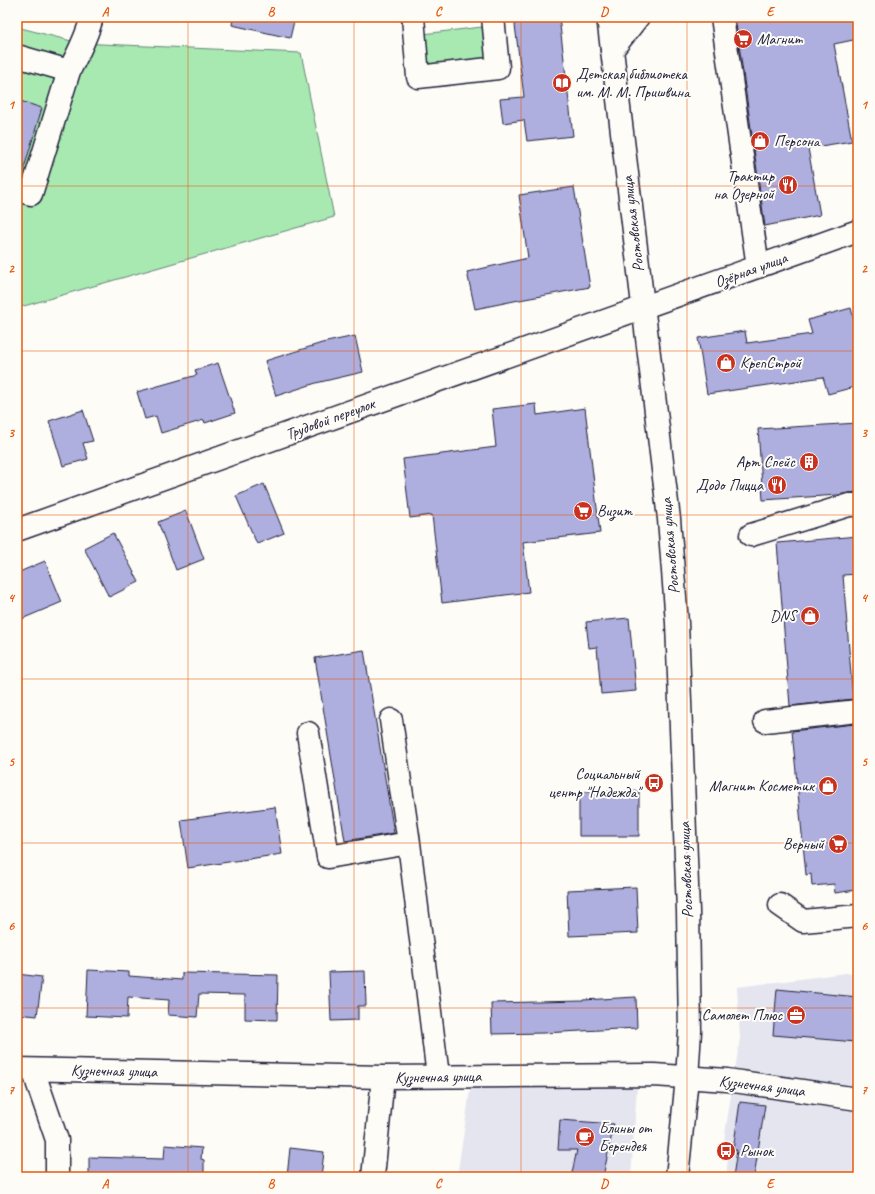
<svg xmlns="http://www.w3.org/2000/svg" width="875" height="1194" font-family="Caveat,sans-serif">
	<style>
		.built { fill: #e5e5f0 }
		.green { fill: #a8e9b2; stroke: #658676 }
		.building { fill: #aeaedf; stroke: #22223b }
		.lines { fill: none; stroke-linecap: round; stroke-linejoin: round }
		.minor-casing { stroke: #22223b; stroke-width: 25 }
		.major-casing { stroke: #22223b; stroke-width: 25 }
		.minor { stroke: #fdfcf7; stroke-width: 22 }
		.major { stroke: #fdfcf7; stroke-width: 22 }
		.grid { fill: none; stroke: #e8590c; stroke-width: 1; stroke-opacity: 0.55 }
		.labels { text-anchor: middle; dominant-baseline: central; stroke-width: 4; stroke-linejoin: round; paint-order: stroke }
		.poi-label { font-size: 16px; fill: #22223b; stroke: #fdfcf7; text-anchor: end }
		.street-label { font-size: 16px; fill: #22223b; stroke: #fdfcf7 }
		.neatline { fill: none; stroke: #e8590c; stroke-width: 1.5 }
		.grid-label { font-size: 13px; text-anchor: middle; font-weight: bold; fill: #e8590c }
	</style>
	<rect width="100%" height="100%" fill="#fdfcf7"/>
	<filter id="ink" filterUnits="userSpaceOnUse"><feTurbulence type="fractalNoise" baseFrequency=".025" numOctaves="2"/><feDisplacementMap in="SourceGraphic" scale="8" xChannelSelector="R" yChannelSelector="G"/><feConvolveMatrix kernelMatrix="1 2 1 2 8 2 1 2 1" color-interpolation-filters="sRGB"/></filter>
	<g filter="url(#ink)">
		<path class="built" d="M 846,973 L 858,975 L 858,1177 L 726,1177 L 730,1140 L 724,1140 L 740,1038 L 737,987 Z
			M 471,1084 L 637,1087 L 631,1177 L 457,1177 Z"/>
		<path class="green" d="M 17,27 L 79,43 L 301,53 L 334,217 L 17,308 Z
			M 482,27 L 487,63 L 427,70 L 423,34 Z"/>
		<path class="building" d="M 233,17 L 295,17 L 290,38 L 232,25 Z
			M 514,17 L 559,17 L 573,136 L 527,141 L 524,120 L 503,123 L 500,99 L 524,97 Z
			M 735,17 L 858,17 L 858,39 L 834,44 L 852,141 L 808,148 L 820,215 L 765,226 Z
			M 17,100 L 42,108 L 22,175 L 17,174 Z
			M 574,187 L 590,287 L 514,301 L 475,309 L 467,272 L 528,258 L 519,195 Z
			M 851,308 L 858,336 L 858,386 L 828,394 L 823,377 L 707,394 L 698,338 L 745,331 L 747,343 L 812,334 L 808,320 Z
			M 355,336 L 363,372 L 316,383 L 276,396 L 265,361 L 322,343 Z
			M 218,363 L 235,413 L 205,423 L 204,420 L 161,433 L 156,416 L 145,419 L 137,392 L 197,375 L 195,370 Z
			M 536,404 L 537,415 L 585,408 L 600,533 L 523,542 L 529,592 L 442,603 L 432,515 L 410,518 L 403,459 L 496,447 L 492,409 Z
			M 83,410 L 93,441 L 83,443 L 88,459 L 63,466 L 49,421 Z
			M 858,423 L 858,492 L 849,493 L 838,495 L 763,500 L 758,429 Z
			M 264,484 L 284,533 L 257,544 L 236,496 Z
			M 186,511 L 204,559 L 176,570 L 158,522 Z
			M 113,533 L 139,582 L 109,597 L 84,548 Z
			M 858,536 L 858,574 L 843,575 L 853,699 L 790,706 L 777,543 Z
			M 45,561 L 62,602 L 17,621 L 17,573 Z
			M 629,618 L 636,691 L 601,694 L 597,647 L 589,648 L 586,622 Z
			M 364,650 L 394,833 L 345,841 L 315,658 Z
			M 855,724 L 858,743 L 858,887 L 856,887 L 856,890 L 835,893 L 834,884 L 812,886 L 811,874 L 806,875 L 792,731 Z
			M 639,791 L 639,836 L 579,836 L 579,792 Z
			M 275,807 L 282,854 L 188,868 L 181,820 Z
			M 636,887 L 638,933 L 569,936 L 567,890 Z
			M 88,970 L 129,972 L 129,976 L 182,980 L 182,973 L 278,975 L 277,1020 L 245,1019 L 245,995 L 199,994 L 197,1017 L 168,1015 L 169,1000 L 128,997 L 127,1018 L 86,1016 Z
			M 365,971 L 366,1006 L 358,1006 L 358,1020 L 331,1021 L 329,972 Z
			M 17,974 L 42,977 L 37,1016 L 17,1014 Z
			M 777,989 L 858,997 L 856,1042 L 773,1035 Z
			M 636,997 L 637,1028 L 544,1033 L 492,1034 L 491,1003 L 583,1001 L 583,1000 Z
			M 740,1102 L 765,1105 L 754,1177 L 733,1177 L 737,1150 L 733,1150 Z
			M 560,1120 L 614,1124 L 603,1177 L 571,1177 L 577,1150 L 558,1150 Z
			M 165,1145 L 202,1148 L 201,1159 L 204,1160 L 204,1177 L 89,1177 L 89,1157 L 164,1159 Z
			M 290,1148 L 324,1152 L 321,1177 L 287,1177 Z"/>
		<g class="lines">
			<g class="minor-casing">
				<path id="minor" d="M 413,17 L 418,77 L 498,68 L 493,17
					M 722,17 L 758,267
					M 612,50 L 638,17
					M 17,56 L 69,71
					M 17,190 L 31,194 L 69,71 C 78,54 87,36 92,17
					M 17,530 L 858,231
					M 751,535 L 849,505 L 858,505
					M 391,720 L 409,843 L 438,1076
					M 765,721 L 858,711
					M 308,733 L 328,857 L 409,843
					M 780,905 L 803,921 L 858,916
					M 17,1069 L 383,1077 L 654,1075 L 727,1080 L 858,1099
					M 33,1070 L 57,1140 L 57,1177
					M 373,1177 L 383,1077"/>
			</g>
			<g class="major-casing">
				<path id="major" d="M 608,17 L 669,519 L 677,623 L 688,911 L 690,1031 L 687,1078 L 677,1177"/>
			</g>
			<use href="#minor" class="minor"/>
			<use href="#major" class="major"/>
		</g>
	</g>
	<path class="grid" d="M 188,17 L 188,1177M 354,17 L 354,1177M 521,17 L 521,1177M 687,17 L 687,1177M 17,186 L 858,186M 17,351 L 858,351M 17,515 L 858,515M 17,679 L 858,679M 17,843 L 858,843M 17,1008 L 858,1008"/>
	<defs>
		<g id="supermarket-disc" transform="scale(1)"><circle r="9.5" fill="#c8321e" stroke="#fdfcf7"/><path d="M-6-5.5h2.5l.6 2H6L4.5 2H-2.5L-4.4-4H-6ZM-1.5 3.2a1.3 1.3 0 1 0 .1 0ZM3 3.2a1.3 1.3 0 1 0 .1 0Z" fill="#fff"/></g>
		<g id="library-disc" transform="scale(1)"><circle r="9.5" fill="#c8321e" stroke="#fdfcf7"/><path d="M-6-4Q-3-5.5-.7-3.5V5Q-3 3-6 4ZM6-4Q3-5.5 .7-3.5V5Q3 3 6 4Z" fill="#fff"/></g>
		<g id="shop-disc" transform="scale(1)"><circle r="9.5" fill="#c8321e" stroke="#fdfcf7"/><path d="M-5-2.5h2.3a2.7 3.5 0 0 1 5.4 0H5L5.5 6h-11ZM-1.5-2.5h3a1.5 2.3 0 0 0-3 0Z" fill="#fff"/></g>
		<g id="restaurant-disc" transform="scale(1)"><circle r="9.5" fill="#c8321e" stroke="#fdfcf7"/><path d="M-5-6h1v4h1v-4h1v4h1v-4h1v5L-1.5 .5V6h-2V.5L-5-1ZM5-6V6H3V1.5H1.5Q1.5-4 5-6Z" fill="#fff"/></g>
		<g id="building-disc" transform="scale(1)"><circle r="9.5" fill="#c8321e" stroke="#fdfcf7"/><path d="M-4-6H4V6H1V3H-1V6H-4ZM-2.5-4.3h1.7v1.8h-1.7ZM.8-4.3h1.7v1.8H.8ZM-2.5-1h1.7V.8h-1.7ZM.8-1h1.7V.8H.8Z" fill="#fff"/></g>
		<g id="bus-disc" transform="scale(1)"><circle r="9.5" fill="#c8321e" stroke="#fdfcf7"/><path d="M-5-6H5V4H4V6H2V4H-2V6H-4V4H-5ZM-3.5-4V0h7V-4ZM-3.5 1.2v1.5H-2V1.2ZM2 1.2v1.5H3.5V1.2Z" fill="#fff"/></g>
		<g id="office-disc" transform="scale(1)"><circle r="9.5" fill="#c8321e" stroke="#fdfcf7"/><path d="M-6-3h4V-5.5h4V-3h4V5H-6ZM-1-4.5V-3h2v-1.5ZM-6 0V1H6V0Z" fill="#fff"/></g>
		<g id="cafe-disc" transform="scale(1)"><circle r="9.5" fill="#c8321e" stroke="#fdfcf7"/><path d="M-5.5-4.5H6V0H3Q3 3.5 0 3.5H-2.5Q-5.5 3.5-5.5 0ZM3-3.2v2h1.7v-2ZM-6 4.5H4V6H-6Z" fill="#fff"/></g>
	</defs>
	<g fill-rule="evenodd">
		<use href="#supermarket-disc" x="743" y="39"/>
		<use href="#library-disc" x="562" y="83"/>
		<use href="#shop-disc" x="760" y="141"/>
		<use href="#restaurant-disc" x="788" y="185"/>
		<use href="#shop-disc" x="726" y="363"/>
		<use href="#building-disc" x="809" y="462"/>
		<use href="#restaurant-disc" x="777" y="485"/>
		<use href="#supermarket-disc" x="583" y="511"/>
		<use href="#shop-disc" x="810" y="616"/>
		<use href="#bus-disc" x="654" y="783"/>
		<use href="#shop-disc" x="828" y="786"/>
		<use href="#supermarket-disc" x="838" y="844"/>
		<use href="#office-disc" x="796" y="1015"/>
		<use href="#cafe-disc" x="585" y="1137"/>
		<use href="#bus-disc" x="726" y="1151"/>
	</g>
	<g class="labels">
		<g class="poi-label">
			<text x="757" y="39" text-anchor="start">Магнит</text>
			<text x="576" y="74" text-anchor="start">Детская библиотека<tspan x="576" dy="18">им. М. М. Пришвина</tspan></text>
			<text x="774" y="141" text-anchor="start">Персона</text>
			<text x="774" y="176">Трактир<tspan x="774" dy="18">на Озерной</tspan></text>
			<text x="740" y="363" text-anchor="start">КрепСтрой</text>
			<text x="795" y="462">Арт Спейс</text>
			<text x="763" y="485">Додо Пицца</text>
			<text x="597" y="511" text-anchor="start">Визит</text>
			<text x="796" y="616">DNS</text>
			<text x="640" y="774">Социальный<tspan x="640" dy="18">центр "Надежда"</tspan></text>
			<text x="814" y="786">Магнит Косметик</text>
			<text x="824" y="844">Верный</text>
			<text x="782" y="1015">Самолет Плюс</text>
			<text x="599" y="1128" text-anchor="start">Блины от<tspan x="599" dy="18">Берендея</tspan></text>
			<text x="740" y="1151" text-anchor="start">Рынок</text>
		</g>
		<g class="street-label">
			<text transform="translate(633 224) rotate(-97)">Ростовская улица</text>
			<text transform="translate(751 270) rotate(-20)">Озёрная улица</text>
			<text transform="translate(330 419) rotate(-20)">Трудовой переулок</text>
			<text transform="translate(670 546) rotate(-95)">Ростовская улица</text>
			<text transform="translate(686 870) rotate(-92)">Ростовская улица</text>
			<text transform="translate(114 1071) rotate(1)">Кузнечная улица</text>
			<text transform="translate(438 1077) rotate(-1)">Кузнечная улица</text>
			<text transform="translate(762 1086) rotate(7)">Кузнечная улица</text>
		</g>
	</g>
	<rect width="875" height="1194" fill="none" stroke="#fdfcf7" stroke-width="44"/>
	<rect x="22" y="22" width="831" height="1150" class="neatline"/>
	<g class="grid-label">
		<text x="105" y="16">A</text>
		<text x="271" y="16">B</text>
		<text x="438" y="16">C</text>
		<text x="604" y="16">D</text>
		<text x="770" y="16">E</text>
		<text x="11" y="109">1</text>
		<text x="864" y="109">1</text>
		<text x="11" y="273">2</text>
		<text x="864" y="273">2</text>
		<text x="11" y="437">3</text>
		<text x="864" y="437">3</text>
		<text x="11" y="602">4</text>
		<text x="864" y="602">4</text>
		<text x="11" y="766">5</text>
		<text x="864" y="766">5</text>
		<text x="11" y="930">6</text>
		<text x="864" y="930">6</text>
		<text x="11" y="1094">7</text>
		<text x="864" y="1094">7</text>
		<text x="105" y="1188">A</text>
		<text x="271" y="1188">B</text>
		<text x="438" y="1188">C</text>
		<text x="604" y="1188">D</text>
		<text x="770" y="1188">E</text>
	</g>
</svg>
